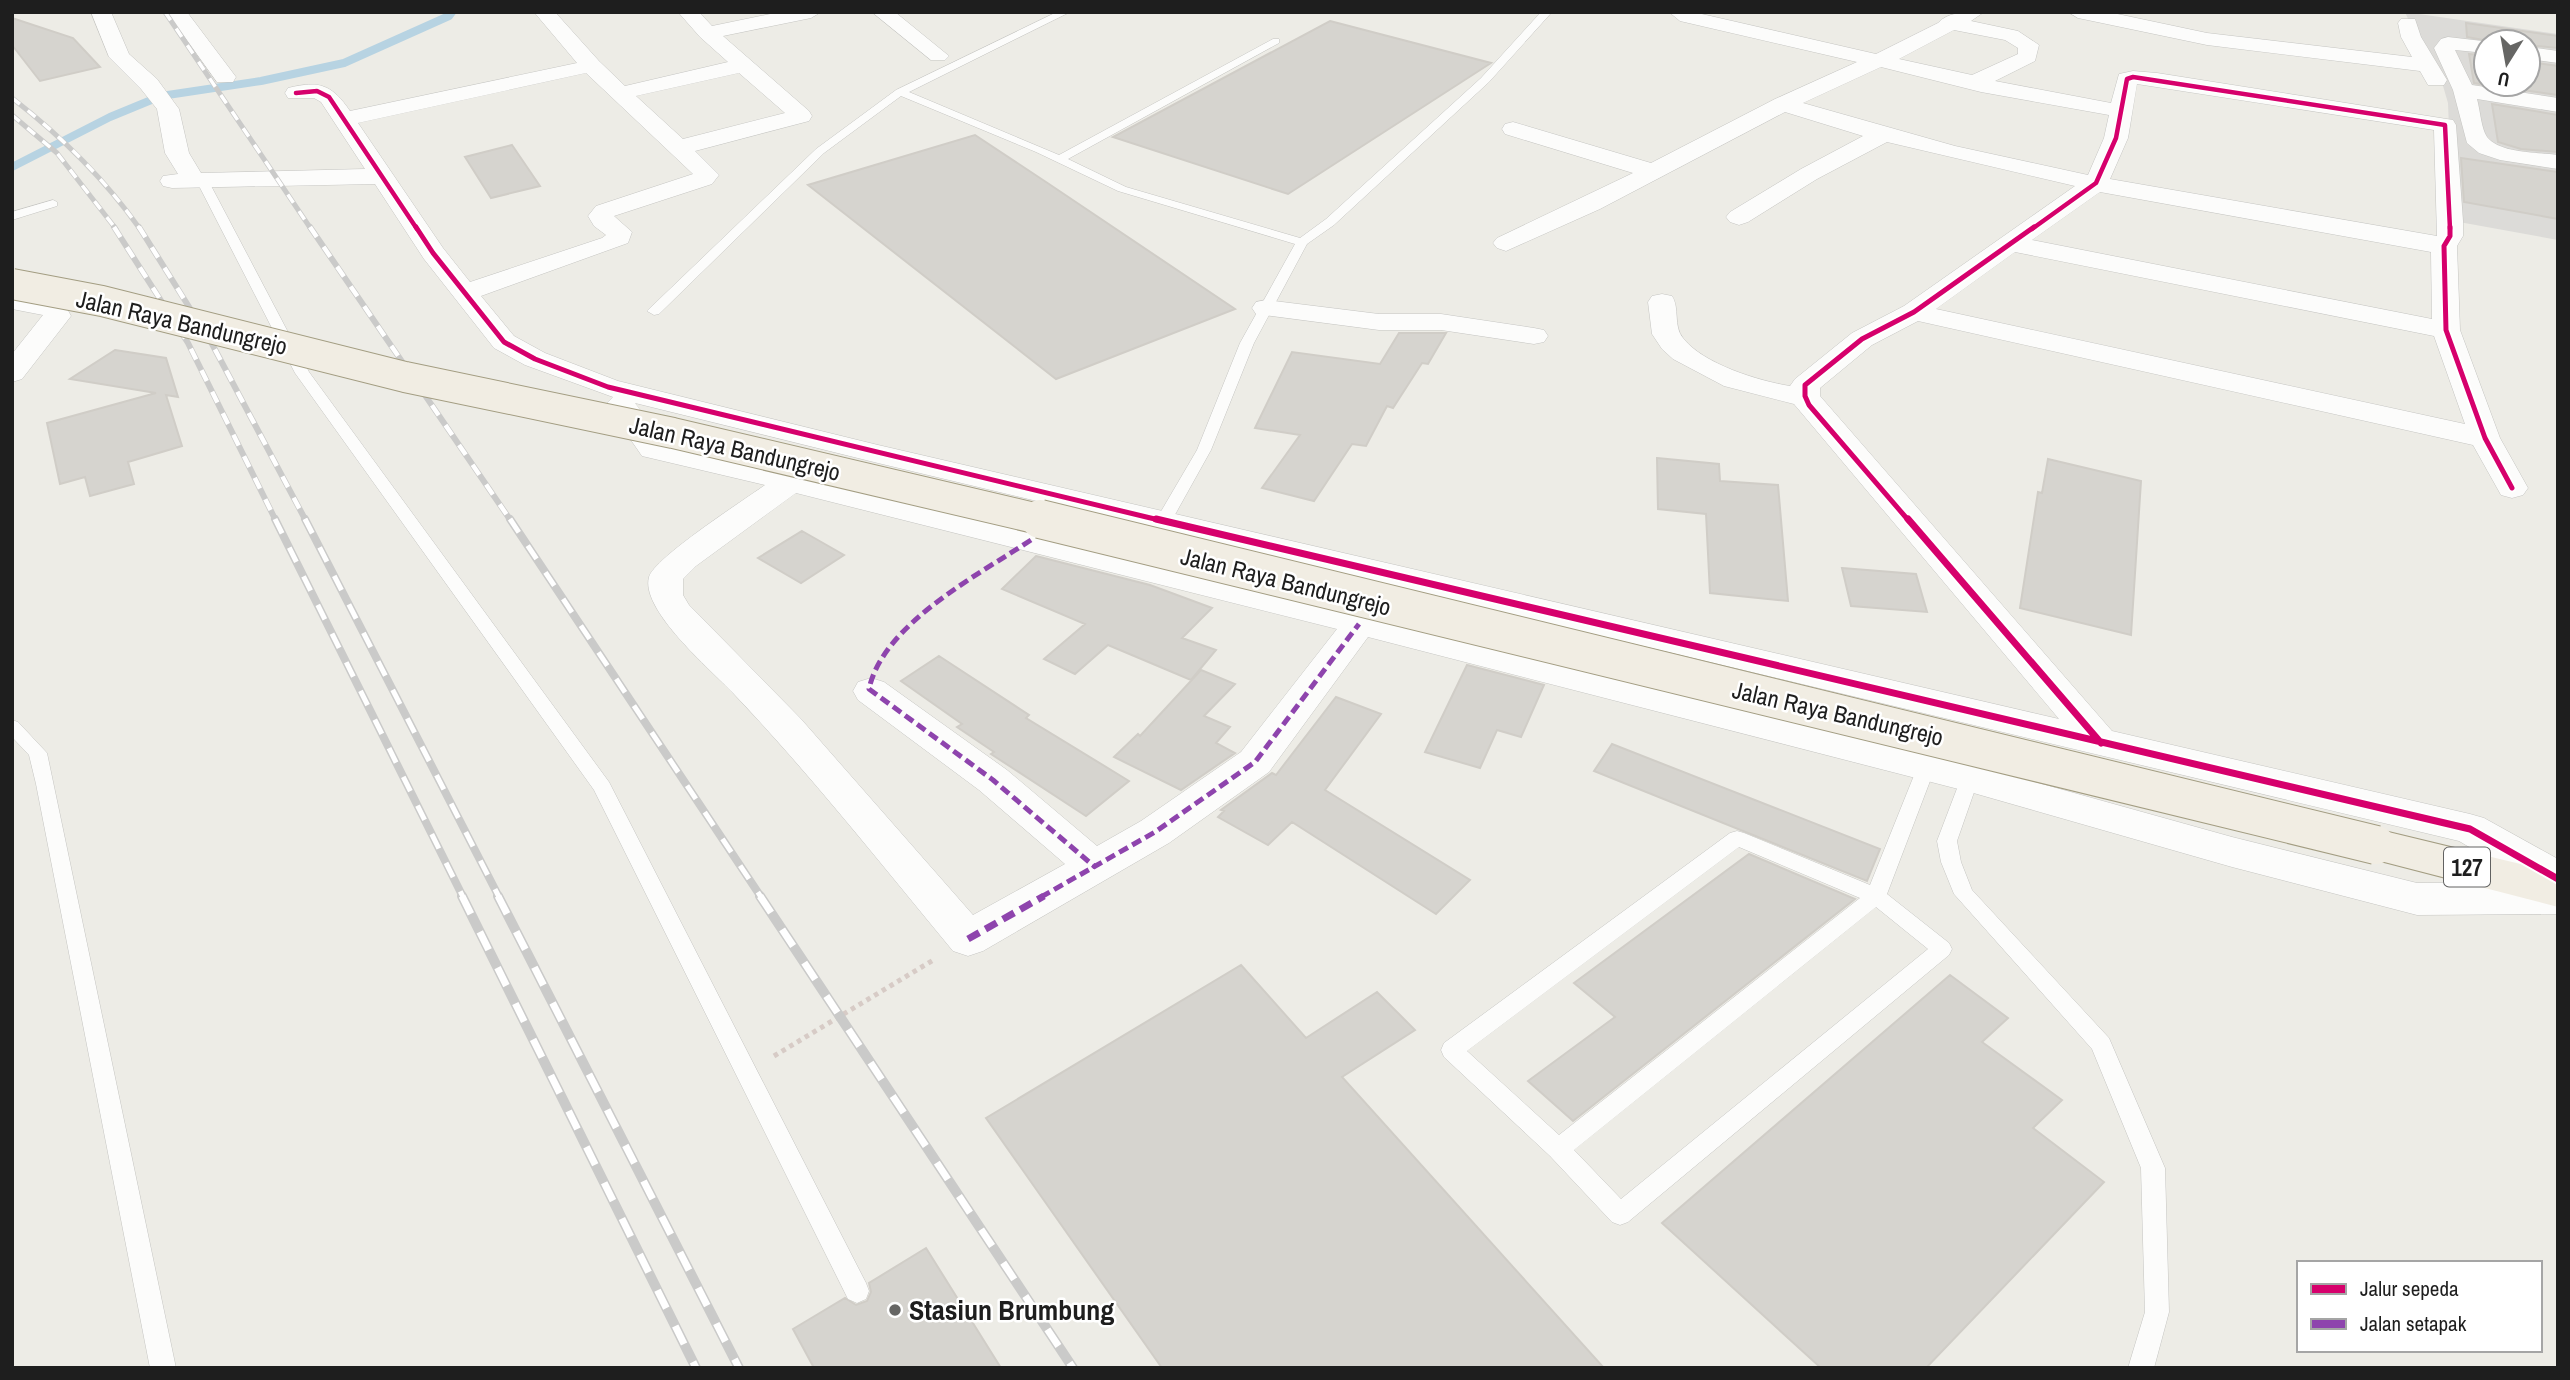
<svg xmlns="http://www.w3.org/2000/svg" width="2570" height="1380" font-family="'Archivo Narrow',sans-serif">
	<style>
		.residential { fill: #dcdbd8; fill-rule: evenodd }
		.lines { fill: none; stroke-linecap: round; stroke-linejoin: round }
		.stream { stroke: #b7d3e2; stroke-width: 8 }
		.building { fill: #d6d4cf; stroke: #d0cdc7; stroke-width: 2 }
		.service-casing { stroke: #c5c5c2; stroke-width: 1 }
		.minor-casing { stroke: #c5c5c2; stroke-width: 1 }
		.primary-casing { stroke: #a39d82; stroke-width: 2 }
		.path { stroke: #d7cbc6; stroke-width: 5; stroke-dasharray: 4.5 4.5; stroke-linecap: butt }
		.service { fill: #fcfcfb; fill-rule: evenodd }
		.minor { fill: #fcfcfb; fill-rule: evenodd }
		.primary { fill: #f1ede3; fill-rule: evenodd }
		.rail-far3-casing { stroke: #cacac9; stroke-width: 5 }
		.rail-far2-casing { stroke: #cacac9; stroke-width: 6 }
		.rail-far1-casing { stroke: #cacac9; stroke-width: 8 }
		.rail-casing { stroke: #cacac9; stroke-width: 10 }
		.rail-far3 { stroke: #fff; stroke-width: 3.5; stroke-dasharray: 10; stroke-linecap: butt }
		.rail-far2 { stroke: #fff; stroke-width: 4.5; stroke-dasharray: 12; stroke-linecap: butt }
		.rail-far1 { stroke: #fff; stroke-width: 5; stroke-dasharray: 16; stroke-linecap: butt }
		.rail { stroke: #fff; stroke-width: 7; stroke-dasharray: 20; stroke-linecap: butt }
		.primary-bridge-far1-casing { stroke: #a39d82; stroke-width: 32; stroke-linecap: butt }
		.primary-bridge-casing { stroke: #a39d82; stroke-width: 40; stroke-linecap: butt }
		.primary-bridge-far1 { stroke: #f1ede3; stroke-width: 30 }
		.primary-bridge { stroke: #f1ede3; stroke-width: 38 }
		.quiet-far1 { stroke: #8e44ad; stroke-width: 5; stroke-dasharray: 10 5; stroke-linecap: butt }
		.quiet { stroke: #8e44ad; stroke-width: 7; stroke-dasharray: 13 7; stroke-linecap: butt }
		.cycleway-far2-casing { stroke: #fff; stroke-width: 7 }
		.cycleway-far1-casing { stroke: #fff; stroke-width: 9 }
		.cycleway-casing { stroke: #fff; stroke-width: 11 }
		.cycleway-far2 { stroke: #d6006c; stroke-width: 4.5 }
		.cycleway-far1 { stroke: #d6006c; stroke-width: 5 }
		.cycleway { stroke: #d6006c; stroke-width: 7 }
		.poi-dot { fill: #666664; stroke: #fff; stroke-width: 2.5 }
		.labels { text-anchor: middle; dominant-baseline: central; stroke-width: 5; stroke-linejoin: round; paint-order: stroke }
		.shield { fill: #fff; stroke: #626262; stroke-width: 2 }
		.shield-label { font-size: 23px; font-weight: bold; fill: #1e1e1e }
		.street-label { font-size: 24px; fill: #1e1e1e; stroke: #fff }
		.near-poi-label { font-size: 28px; font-weight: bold; fill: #1e1e1e; stroke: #fff; text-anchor: start }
	</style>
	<rect width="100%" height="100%" fill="#edece6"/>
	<path class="residential" d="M 2405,12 L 2558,34 L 2558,240 L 2459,222 L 2450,155 L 2448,103 L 2436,62 L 2417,39 ZM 2486,42 L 2528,42 L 2528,84 L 2486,84 Z"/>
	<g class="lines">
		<path class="stream" d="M 12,167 L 110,117 L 161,96 L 261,81 L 344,63 L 449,16 L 452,12"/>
	</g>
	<path class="building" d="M 12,18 L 73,38 L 100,67 L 40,81 L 12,45 Z
		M 1330,21 L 1491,63 L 1288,194 L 1113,137 Z
		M 2466,23 L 2558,36 L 2558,48 L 2528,45 L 2528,42 L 2494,42 L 2467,37 Z
		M 2469,54 L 2486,56 L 2486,84 L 2528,84 L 2528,62 L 2558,66 L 2558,95 L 2474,83 Z
		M 2492,104 L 2558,115 L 2558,152 L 2521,149 L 2498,142 Z
		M 975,135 L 1046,182 L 1235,309 L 1056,379 L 808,185 Z
		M 512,145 L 540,186 L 491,198 L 465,157 Z
		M 2461,158 L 2558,172 L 2558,219 L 2464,202 Z
		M 1399,333 L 1446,333 L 1428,364 L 1422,363 L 1393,408 L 1387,406 L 1366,446 L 1352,444 L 1314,501 L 1262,488 L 1300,435 L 1255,428 L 1292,352 L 1380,364 Z
		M 115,350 L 166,358 L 178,397 L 166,395 L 182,446 L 128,462 L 134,484 L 90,496 L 85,477 L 60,484 L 47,423 L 156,393 L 70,379 Z
		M 1657,458 L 1719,464 L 1720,481 L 1778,485 L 1788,601 L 1710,593 L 1706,514 L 1658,509 Z
		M 2048,459 L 2141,481 L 2131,635 L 2020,608 L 2038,492 L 2042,493 Z
		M 802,531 L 844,555 L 801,583 L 758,558 Z
		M 1036,556 L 1150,585 L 1212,608 L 1182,638 L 1216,650 L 1191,680 L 1108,645 L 1075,674 L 1044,659 L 1085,624 L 1002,589 Z
		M 1842,568 L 1916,574 L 1927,612 L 1851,606 Z
		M 939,656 L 1029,715 L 1026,718 L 1129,781 L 1086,816 L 991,754 L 994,752 L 957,727 L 962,724 L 901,681 Z
		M 1467,665 L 1544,685 L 1521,737 L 1497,730 L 1480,768 L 1425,752 Z
		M 1201,670 L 1235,684 L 1204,716 L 1230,727 L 1216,743 L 1235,753 L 1181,790 L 1114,757 L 1138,734 L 1140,736 Z
		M 1336,697 L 1381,714 L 1325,790 L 1470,880 L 1436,914 L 1292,822 L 1268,845 L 1218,817 L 1224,811 L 1221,810 L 1272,773 L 1276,775 Z
		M 1612,744 L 1880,849 L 1867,881 L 1594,771 Z
		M 1749,854 L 1855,899 L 1573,1121 L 1528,1081 L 1615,1017 L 1574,983 Z
		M 1241,965 L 1306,1038 L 1377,992 L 1415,1030 L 1342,1077 L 1604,1368 L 1162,1368 L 986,1118 Z
		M 1950,975 L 2008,1018 L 1982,1042 L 2062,1100 L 2033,1128 L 2104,1182 L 1926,1368 L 1821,1368 L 1662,1223 Z
		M 926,1248 L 1001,1368 L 814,1368 L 793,1329 L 845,1298 L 856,1305 L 867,1301 L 871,1292 L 869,1283 Z"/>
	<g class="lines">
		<g class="service-casing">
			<path id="service" d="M 1057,12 L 1070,12 L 909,92 L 1059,155 L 1273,39 L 1279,39 L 1279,43 L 1068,159 L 1126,187 L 1300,238 L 1326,219 L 1481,78 L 1541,12 L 1552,12 L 1489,82 L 1334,225 L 1307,244 L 1254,343 L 1211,450 L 1172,520 L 1164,525 L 1156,520 L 1197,450 L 1240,343 L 1295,244 L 1118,191 L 1036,152 L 901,96 L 824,153 L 659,314 L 654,315 L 647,311 L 816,149 L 896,90 Z
				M 202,177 L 208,180 L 309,372 L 609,782 L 866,1283 L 869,1291 L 866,1299 L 857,1303 L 848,1299 L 594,790 L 295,373 L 196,180 Z
				M 53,200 L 57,202 L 57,206 L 12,220 L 12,212 Z
				M 12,720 L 18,722 L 47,753 L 176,1368 L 150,1368 L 36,784 L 29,755 L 12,737 Z
				M 1926,761 L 1933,763 L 1935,768 L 1887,894 L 1949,943 L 1952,949 L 1949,955 L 1628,1222 L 1620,1225 L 1612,1222 L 1550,1156 L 1444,1057 L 1441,1050 L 1444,1043 L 1730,833 L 1737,831 L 1744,833 L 1870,885 L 1917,768 L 1919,763 ZM 1739,847 L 1860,898 L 1559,1135 L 1467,1051 ZM 1876,907 L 1928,949 L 1621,1199 L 1574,1150 Z
				M 1970,771 L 1977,773 L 1979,778 L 1957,841 L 1961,862 L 1972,890 L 2109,1038 L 2165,1168 L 2169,1312 L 2154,1368 L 2128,1368 L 2145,1312 L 2141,1168 L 2092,1049 L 1954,894 L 1941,862 L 1937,841 L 1961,778 L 1963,773 Z"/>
		</g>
		<g class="minor-casing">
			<path id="minor" d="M 91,12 L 111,12 L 129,54 L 157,79 L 179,109 L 189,153 L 201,173 L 365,169 L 321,102 L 314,98 L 288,98 L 285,93 L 288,88 C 320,80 332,85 350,111 L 577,63 L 534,12 L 555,12 L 599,61 L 625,86 L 728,62 L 700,37 L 678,12 L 699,12 L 712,26 L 780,12 L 821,12 L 811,18 L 723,36 L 809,111 L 812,116 L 809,121 L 695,151 L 719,175 L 712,184 L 614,216 L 632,232 L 628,243 L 481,296 L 514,336 L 545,353 L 618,381 L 878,445 L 2059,719 L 1794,404 L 1724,386 L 1673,359 L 1662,349 L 1652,334 L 1648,302 L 1652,296 L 1662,294 L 1672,296 C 1680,308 1673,326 1683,338 C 1703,364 1759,381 1790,386 L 1795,379 L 1852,333 L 1904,306 L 2075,186 L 1887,142 L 1817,179 L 1748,222 L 1739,225 L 1730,222 L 1726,217 L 1730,212 L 1801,169 L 1863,136 L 1785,112 L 1600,209 L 1506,251 L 1497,248 L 1493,243 L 1497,238 L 1633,173 L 1505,134 L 1502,129 L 1505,124 L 1513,122 L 1651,163 L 1775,99 L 1857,62 L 1680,21 L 1669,12 L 1693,12 L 1876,54 L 1938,23 C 1949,11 1968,12 1984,12 L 1971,21 L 2018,31 L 2039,45 L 2035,61 L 1995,81 L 2111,103 L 2119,74 L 2133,71 L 2157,73 L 2453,120 L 2456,125 L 2463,221 L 2463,236 L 2457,246 L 2460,330 L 2500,438 L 2528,488 L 2523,495 L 2512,498 L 2501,495 L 2473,445 L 1918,321 L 1872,345 L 1820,388 L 1820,396 L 2112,731 L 2470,814 L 2484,818 L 2558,859 L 2558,914 L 2417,915 L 2232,867 L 1970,792 L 1368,637 L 1269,772 L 1169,843 L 983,951 L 968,956 L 953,951 C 881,864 811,775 733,693 C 711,670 640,610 649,577 C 654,558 744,500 765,485 L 642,456 L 606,404 L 613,397 L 525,365 L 494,348 L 424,259 L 375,184 L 172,188 L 163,186 L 160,181 L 163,176 L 178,174 L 165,153 L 157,109 L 141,89 L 109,57 ZM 1954,30 L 2005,40 L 2018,48 L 2018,54 L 1972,75 L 1899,59 ZM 1881,67 L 1981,92 L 2109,115 L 2104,138 L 2088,175 L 1955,146 L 1803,103 ZM 586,73 L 693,174 L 596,206 L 588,216 L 594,226 L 606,235 L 602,238 L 470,282 L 443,248 L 358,123 ZM 739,73 L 785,113 L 683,139 L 636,96 ZM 2137,84 L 2434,130 L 2437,236 L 2110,179 L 2128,138 ZM 2100,192 L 2431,252 L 2432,319 L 2032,240 ZM 2015,252 L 2434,336 L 2465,424 L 1936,309 ZM 635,403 L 878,463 L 2459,841 L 2529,882 L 2417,883 L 2232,837 L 1970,764 L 1031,530 L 664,442 ZM 796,493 L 1337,629 L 1241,752 L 1141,821 L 1097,846 L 1007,770 L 884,682 L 871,678 L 858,682 L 853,691 L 858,700 L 979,790 L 1065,864 L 973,915 L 801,719 L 689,605 L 683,595 L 683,579 L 696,566 Z
				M 167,12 L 187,12 L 236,77 L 233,82 L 217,82 Z
				M 872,12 L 895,12 L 949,56 L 945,60 L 931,60 Z
				M 2068,12 L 2108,12 L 2207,33 L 2412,57 L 2401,37 L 2398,23 L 2401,19 L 2415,19 L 2421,37 L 2447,80 L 2444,85 L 2428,85 L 2420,71 L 2207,45 L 2078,18 Z
				M 2448,37 L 2491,42 L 2486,42 L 2486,53 L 2455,50 L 2472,85 L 2558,98 L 2558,112 L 2477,99 C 2480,109 2481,128 2487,137 C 2501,154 2538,152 2558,155 L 2558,169 L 2500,160 L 2479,153 L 2467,143 L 2453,90 L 2434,48 L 2441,39 Z
				M 2528,47 L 2558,51 L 2558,63 L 2528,59 Z
				M 12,293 L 64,303 L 71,316 L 22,379 L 12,382 L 12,354 L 43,315 L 12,309 Z
				M 1266,300 L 1379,314 L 1441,314 L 1534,328 L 1544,330 L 1548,336 L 1544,342 L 1534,344 L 1441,330 L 1379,330 L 1256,314 L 1252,308 L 1256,302 Z"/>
		</g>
		<g class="primary-casing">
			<path id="primary" d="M 2376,829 L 2558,873 L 2558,907 L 2361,856 L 2355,845 L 2361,834 Z"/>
		</g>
		<path class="path" d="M 774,1056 L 935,959"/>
		<use href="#service" class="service"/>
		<use href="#minor" class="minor"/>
		<use href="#primary" class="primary"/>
		<g class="rail-far3-casing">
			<path id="rail-far3" d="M 165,12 L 311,229
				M 12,98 C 61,136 104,178 140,229
				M 12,115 L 57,153 L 116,229"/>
		</g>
		<g class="rail-far2-casing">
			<path id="rail-far2" d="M 114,227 L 188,343 L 276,521
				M 139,227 L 211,342 L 306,521
				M 310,227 L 511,521"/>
		</g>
		<g class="rail-far1-casing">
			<path id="rail-far1" d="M 275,519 L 463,897
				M 305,519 L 499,897
				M 510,519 L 761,897"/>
		</g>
		<g class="rail-casing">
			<path id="rail" d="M 462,896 L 696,1368
				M 498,896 L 739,1368
				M 760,896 L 1073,1368"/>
		</g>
		<use href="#rail-far3" class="rail-far3"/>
		<use href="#rail-far2" class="rail-far2"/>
		<use href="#rail-far1" class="rail-far1"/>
		<use href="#rail" class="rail"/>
		<g class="primary-bridge-far1-casing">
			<path id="primary-bridge-far1" d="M 12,284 L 102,301 L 405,377 L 673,433 L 1047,521"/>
		</g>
		<g class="primary-bridge-casing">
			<path id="primary-bridge" d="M 1040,519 L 2376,845"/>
		</g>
		<use href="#primary-bridge-far1" class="primary-bridge-far1"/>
		<use href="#primary-bridge" class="primary-bridge"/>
		<path class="quiet-far1" d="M 1031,540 C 978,575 883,624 869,689 L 993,780 L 1095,867
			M 1041,897 L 1155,832 L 1255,762 L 1359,624"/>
		<path class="quiet" d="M 968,939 L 1044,896"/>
		<g class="cycleway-far2-casing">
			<path id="cycleway-far2" d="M 296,93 L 317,91 L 329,97 L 417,229
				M 2032,229 L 2096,183 L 2116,138 L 2127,79 L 2133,77 L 2445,125 L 2450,229"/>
		</g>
		<g class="cycleway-far1-casing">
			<path id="cycleway-far1" d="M 416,227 L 433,253 L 504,342 L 535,359 L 608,387 L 1163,521
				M 2450,227 L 2450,236 L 2444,246 L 2446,330 L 2485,438 L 2512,488
				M 1909,521 L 1809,405 L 1805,396 L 1805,385 L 1862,339 L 1914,312 L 2034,227"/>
		</g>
		<g class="cycleway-casing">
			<path id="cycleway" d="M 1156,519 L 2470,829 L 2558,879
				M 1908,519 L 2101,743"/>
		</g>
		<use href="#cycleway-far2" class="cycleway-far2"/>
		<use href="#cycleway-far1" class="cycleway-far1"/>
		<use href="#cycleway" class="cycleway"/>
	</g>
	<circle class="poi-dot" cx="895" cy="1310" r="7"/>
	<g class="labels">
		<rect class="shield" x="2444" y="847.5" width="46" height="39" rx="5"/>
		<g class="shield-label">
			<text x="2467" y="867">127</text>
		</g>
		<g class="street-label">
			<text transform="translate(182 322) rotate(13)">Jalan Raya Bandungrejo</text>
			<text transform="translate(735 448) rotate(13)">Jalan Raya Bandungrejo</text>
			<text transform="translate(1286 581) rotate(14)">Jalan Raya Bandungrejo</text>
			<text transform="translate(1838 713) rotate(13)">Jalan Raya Bandungrejo</text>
		</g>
		<g class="near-poi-label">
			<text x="909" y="1310">Stasiun Brumbung</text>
		</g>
	</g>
	<rect width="2570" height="1380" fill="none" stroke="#1e1e1e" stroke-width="28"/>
	<rect x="2297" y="1261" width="245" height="91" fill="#ffffff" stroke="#a5a5a5" stroke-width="2"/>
	<rect x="2311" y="1284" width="35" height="10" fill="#d6006c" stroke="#a5a5a5" stroke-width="2"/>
	<text x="2360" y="1296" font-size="21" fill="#1e1e1e">Jalur sepeda</text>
	<rect x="2311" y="1319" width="35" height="10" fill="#8e44ad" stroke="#a5a5a5" stroke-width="2"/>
	<text x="2360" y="1331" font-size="21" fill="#1e1e1e">Jalan setapak</text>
	<g transform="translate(2507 63) rotate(191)"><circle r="33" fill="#ffffff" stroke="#a5a5a5" stroke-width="2"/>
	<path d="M0-5L12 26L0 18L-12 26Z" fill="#666664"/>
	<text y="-10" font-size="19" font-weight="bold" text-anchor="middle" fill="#1e1e1e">U</text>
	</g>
</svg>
